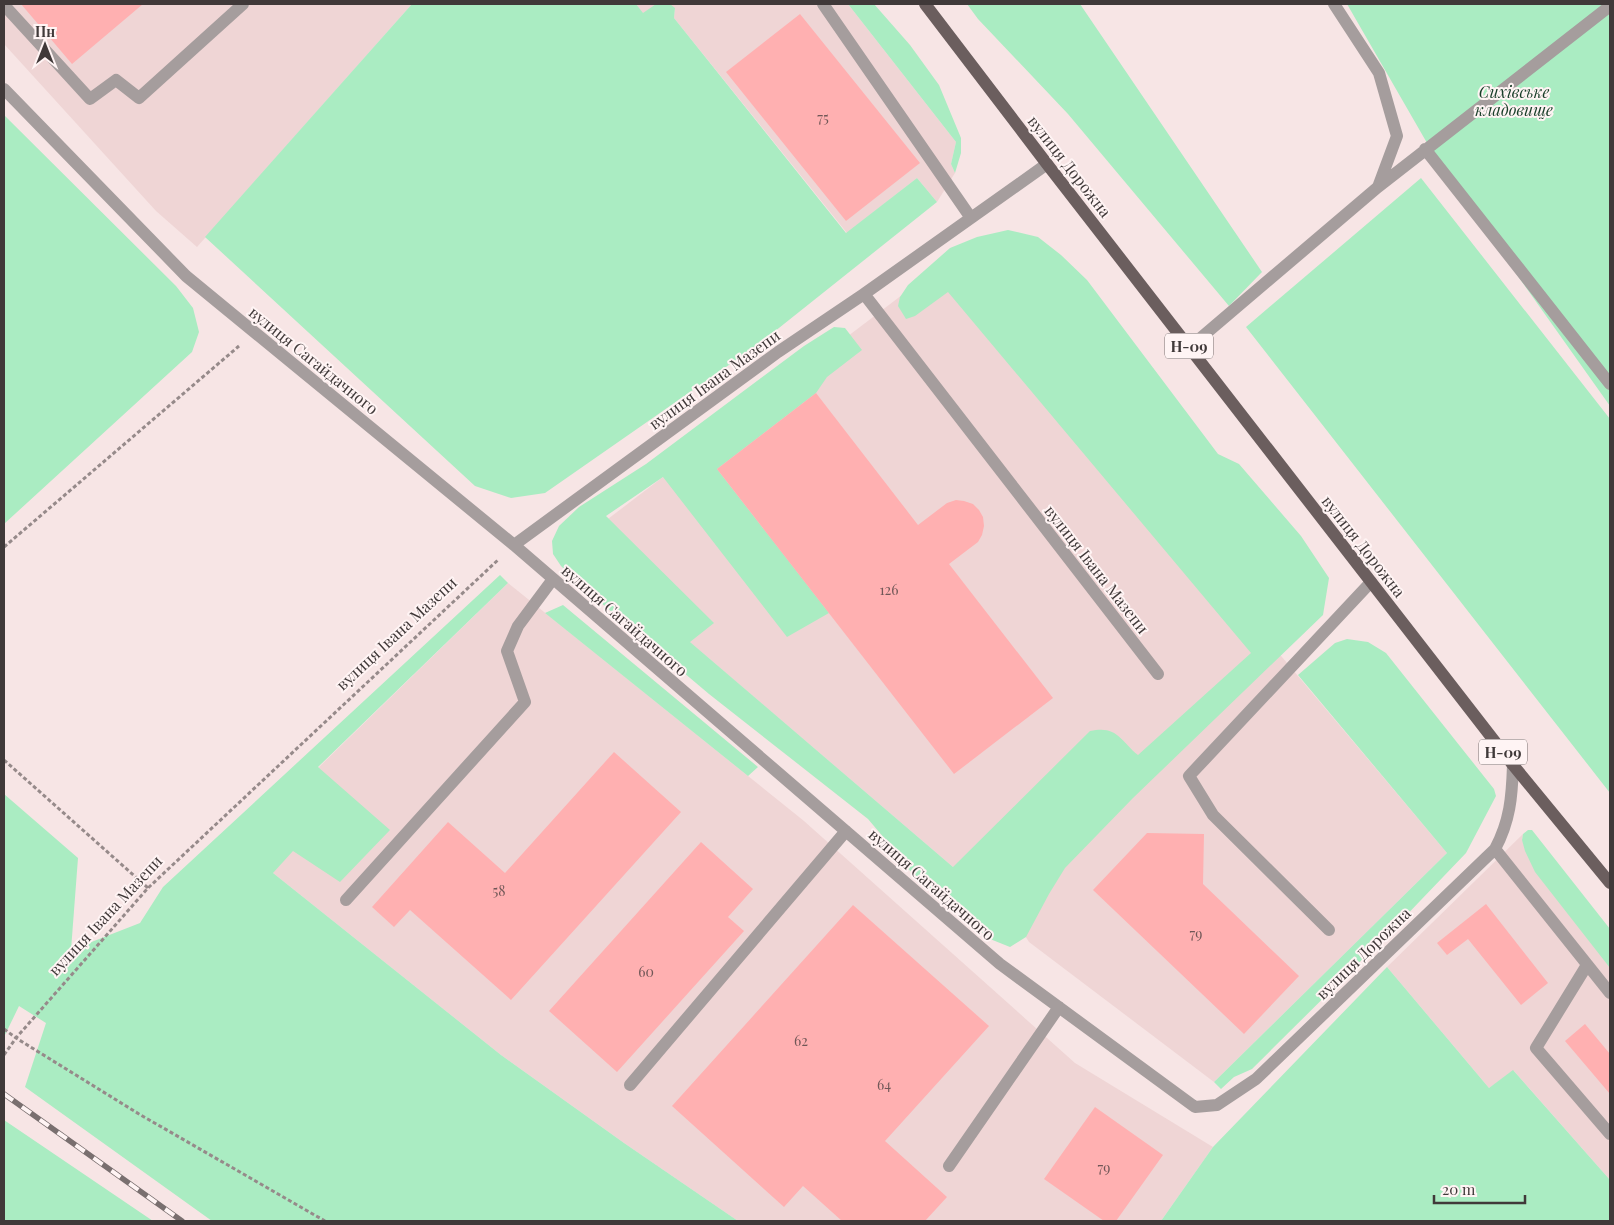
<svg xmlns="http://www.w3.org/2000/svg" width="1614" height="1225" font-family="'Playfair Display',serif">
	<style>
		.built { fill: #efd5d5 }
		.green { fill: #aaecc2 }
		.building { fill: #ffb0b1 }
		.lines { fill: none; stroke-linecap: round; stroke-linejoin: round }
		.path { stroke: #968a8a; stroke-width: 3; stroke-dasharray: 4 2.5; stroke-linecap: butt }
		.minor { stroke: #a59d9d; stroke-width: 12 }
		.major { stroke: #6b5e5e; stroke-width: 12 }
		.rail-casing { stroke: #796f6f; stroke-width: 5.5 }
		.rail { stroke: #fff4f4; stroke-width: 4; stroke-dasharray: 11; stroke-linecap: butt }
		.labels { text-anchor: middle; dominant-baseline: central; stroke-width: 4; stroke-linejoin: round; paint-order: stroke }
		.number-label { font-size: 14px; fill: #705757 }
		.shield { fill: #fff4f4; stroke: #797171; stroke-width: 1 }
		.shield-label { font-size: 15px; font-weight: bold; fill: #403939 }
		.park-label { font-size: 16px; font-style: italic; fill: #173d27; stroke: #fff4f4 }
		.street-label { font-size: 16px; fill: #403939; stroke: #fff4f4 }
	</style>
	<rect width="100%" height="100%" fill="#f7e5e5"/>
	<path class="built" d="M 4,4 L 412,4 L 197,247 L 156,211 L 4,44 Z
		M 636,4 L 656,4 L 643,14 Z
		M 670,4 L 848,4 L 956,142 L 951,164 L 955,173 L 937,202 L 917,178 L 847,233 L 674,18 L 675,9 Z
		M 948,260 L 1447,853 L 1214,1082 L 1029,942 L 1015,920 L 575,544 Z
		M 508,583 L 804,821 L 1075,1063 L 1213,1147 L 1161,1221 L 738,1221 L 624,1143 L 501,1055 L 273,873 L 318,768 Z
		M 1523,834 L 1522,840 L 1610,966 L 1610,1180 L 1514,1071 L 1489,1088 L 1387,967 Z"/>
	<path class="green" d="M 412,4 L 636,4 L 643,13 L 656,4 L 670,4 L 675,8 L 674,18 L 846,233 L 917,178 L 937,202 L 759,344 L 545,493 L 511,498 L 475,486 L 205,237 Z
		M 848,4 L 874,4 L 910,45 L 939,85 L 961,138 L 961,153 L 955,173 L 951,164 L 956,142 Z
		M 967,4 L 1080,4 L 1262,272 L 1229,306 L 1068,114 L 978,19 Z
		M 1347,4 L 1610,4 L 1610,406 L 1442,169 Z
		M 4,115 L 176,286 L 193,308 L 199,332 L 192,352 L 4,524 Z
		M 1421,178 L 1610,419 L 1610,793 L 1246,327 Z
		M 1008,230 L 1038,237 L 1061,255 L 1087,280 L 1218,454 L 1239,464 L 1301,536 L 1329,578 L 1323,615 L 1133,798 L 1065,868 L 1049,894 L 1026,937 L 1010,947 L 990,939 L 901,863 L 885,839 L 868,819 L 709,694 L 587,591 L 561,566 L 553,554 L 552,541 L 559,526 L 579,507 L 646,464 L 804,346 L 834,327 L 845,328 L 862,350 L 827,377 L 816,393 L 717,469 L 829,613 L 787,637 L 663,477 L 606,516 L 714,623 L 690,642 L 953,867 L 1090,731 C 1117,725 1120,740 1138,755 L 1251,653 L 948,292 L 915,316 L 906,319 L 898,306 L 900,297 L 908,285 L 950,248 L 977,237 Z
		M 500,575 L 508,583 L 318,767 L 390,830 L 340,882 L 293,851 L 273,873 L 501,1055 L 624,1143 L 738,1221 L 212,1221 L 25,1087 L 46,1023 L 19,1006 L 4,1037 L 4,794 L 78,858 L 71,950 L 140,923 L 163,887 Z
		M 563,605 L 758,767 L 748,776 L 545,613 Z
		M 1347,639 L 1368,642 L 1386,653 L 1494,789 L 1496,796 L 1466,853 L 1398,924 L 1252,1069 L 1234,1077 L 1221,1089 L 1214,1082 L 1447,853 L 1298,675 L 1335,643 Z
		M 1528,830 L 1532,830 L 1610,929 L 1610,968 L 1535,872 L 1525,851 L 1522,840 L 1523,834 Z
		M 1387,967 L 1489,1088 L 1513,1070 L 1610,1180 L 1610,1221 L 1161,1221 L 1213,1147 Z
		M 4,1120 L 153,1221 L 4,1221 Z"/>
	<path class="building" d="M 21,4 L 143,4 L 72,64 Z
		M 800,14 L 920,163 L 846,221 L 726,72 Z
		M 816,393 L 918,525 L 947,503 L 956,500 L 964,501 L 973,504 L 979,510 L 983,517 L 984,526 L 982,535 L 978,542 L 949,564 L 1053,698 L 954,774 L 717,469 Z
		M 614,752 L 681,812 L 511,1000 L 410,910 L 394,927 L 372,907 L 448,822 L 505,873 Z
		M 1147,833 L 1204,834 L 1203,884 L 1299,976 L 1244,1034 L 1093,890 Z
		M 701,842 L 753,889 L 728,917 L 744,931 L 617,1072 L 549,1011 Z
		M 1486,904 L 1548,983 L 1521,1005 L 1468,939 L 1447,955 L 1437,943 Z
		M 853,905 L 989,1026 L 885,1141 L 947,1197 L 925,1221 L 842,1221 L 803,1186 L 784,1207 L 672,1106 Z
		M 1585,1024 L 1610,1054 L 1610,1094 L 1565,1041 Z
		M 1095,1107 L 1163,1155 L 1116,1221 L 1104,1221 L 1044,1179 Z"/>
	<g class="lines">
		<path class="path" d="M 4,547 L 239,346
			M 4,760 L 148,888
			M 4,1029 L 16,1038 L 139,1114 L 325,1221
			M 4,1055 L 16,1038 L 148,888 L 499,559"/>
		<path class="minor" d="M 823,4 L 971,218
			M 4,5 L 90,99 L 116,80 L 139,98 L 243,4
			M 4,89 L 186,276 L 514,545 L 1000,964 L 1195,1107 L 1217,1105 L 1256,1079 L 1495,849 C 1510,821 1512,797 1513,765
			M 1425,149 L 1610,384
			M 1047,164 L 864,294 L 1158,674
			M 1378,187 L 1610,6
			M 1190,347 L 1378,187 L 1397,136 L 1379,73 L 1334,4
			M 514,545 L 778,352 L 864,294
			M 1495,849 L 1610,993
			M 346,900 L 525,702 L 507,651 L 518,626 L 553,579
			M 1329,930 L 1213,815 L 1189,776 L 1371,582
			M 1587,965 L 1536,1048 L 1610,1134
			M 630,1085 L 846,831
			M 949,1166 L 1059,1007"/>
		<path class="major" d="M 925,4 L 1047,164 L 1513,765 L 1610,883"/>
		<g class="rail-casing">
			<path id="rail" d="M 4,1094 L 182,1221"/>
		</g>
		<use href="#rail" class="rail"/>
	</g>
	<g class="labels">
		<g class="number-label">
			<text x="823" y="117">75</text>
			<text x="889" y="589">126</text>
			<text x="499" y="890">58</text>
			<text x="1196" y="933">79</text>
			<text x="646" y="971">60</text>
			<text x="801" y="1040">62</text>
			<text x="884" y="1084">64</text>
			<text x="1104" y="1167">79</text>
		</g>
		<g class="shield">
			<rect x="1165" y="333.5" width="48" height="25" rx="4"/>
			<rect x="1479" y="739.5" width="48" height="25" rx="4"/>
		</g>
		<g class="shield-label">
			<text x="1189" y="346">Н-09</text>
			<text x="1503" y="752">Н-09</text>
		</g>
		<g class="park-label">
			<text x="1514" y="91">Сихівське<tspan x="1514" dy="18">кладовище</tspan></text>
		</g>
		<g class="street-label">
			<text transform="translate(1070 166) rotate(52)">вулиця Дорожна</text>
			<text transform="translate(314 360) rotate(39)">вулиця Сагайдачного</text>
			<text transform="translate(714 379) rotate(-36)">вулиця Івана Мазепи</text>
			<text transform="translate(1364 546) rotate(52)">вулиця Дорожна</text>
			<text transform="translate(1097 569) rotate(52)">вулиця Івана Мазепи</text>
			<text transform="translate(625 620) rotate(41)">вулиця Сагайдачного</text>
			<text transform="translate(396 633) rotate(-43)">вулиця Івана Мазепи</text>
			<text transform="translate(932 884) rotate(41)">вулиця Сагайдачного</text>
			<text transform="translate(105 915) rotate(-47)">вулиця Івана Мазепи</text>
			<text transform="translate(1363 953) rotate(-44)">вулиця Дорожна</text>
		</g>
	</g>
	<rect width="1614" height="1225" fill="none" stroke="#403939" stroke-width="10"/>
	<g transform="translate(45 45)" stroke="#fff4f4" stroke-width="4" paint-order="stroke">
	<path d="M0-4L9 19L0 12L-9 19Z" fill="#403939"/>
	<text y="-8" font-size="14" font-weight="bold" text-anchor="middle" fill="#403939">Пн</text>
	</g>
	<path d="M1434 1195v8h91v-8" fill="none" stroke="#403939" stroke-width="2.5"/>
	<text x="1442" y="1195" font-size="15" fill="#403939" stroke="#fff4f4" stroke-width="4" paint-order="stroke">20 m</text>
</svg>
